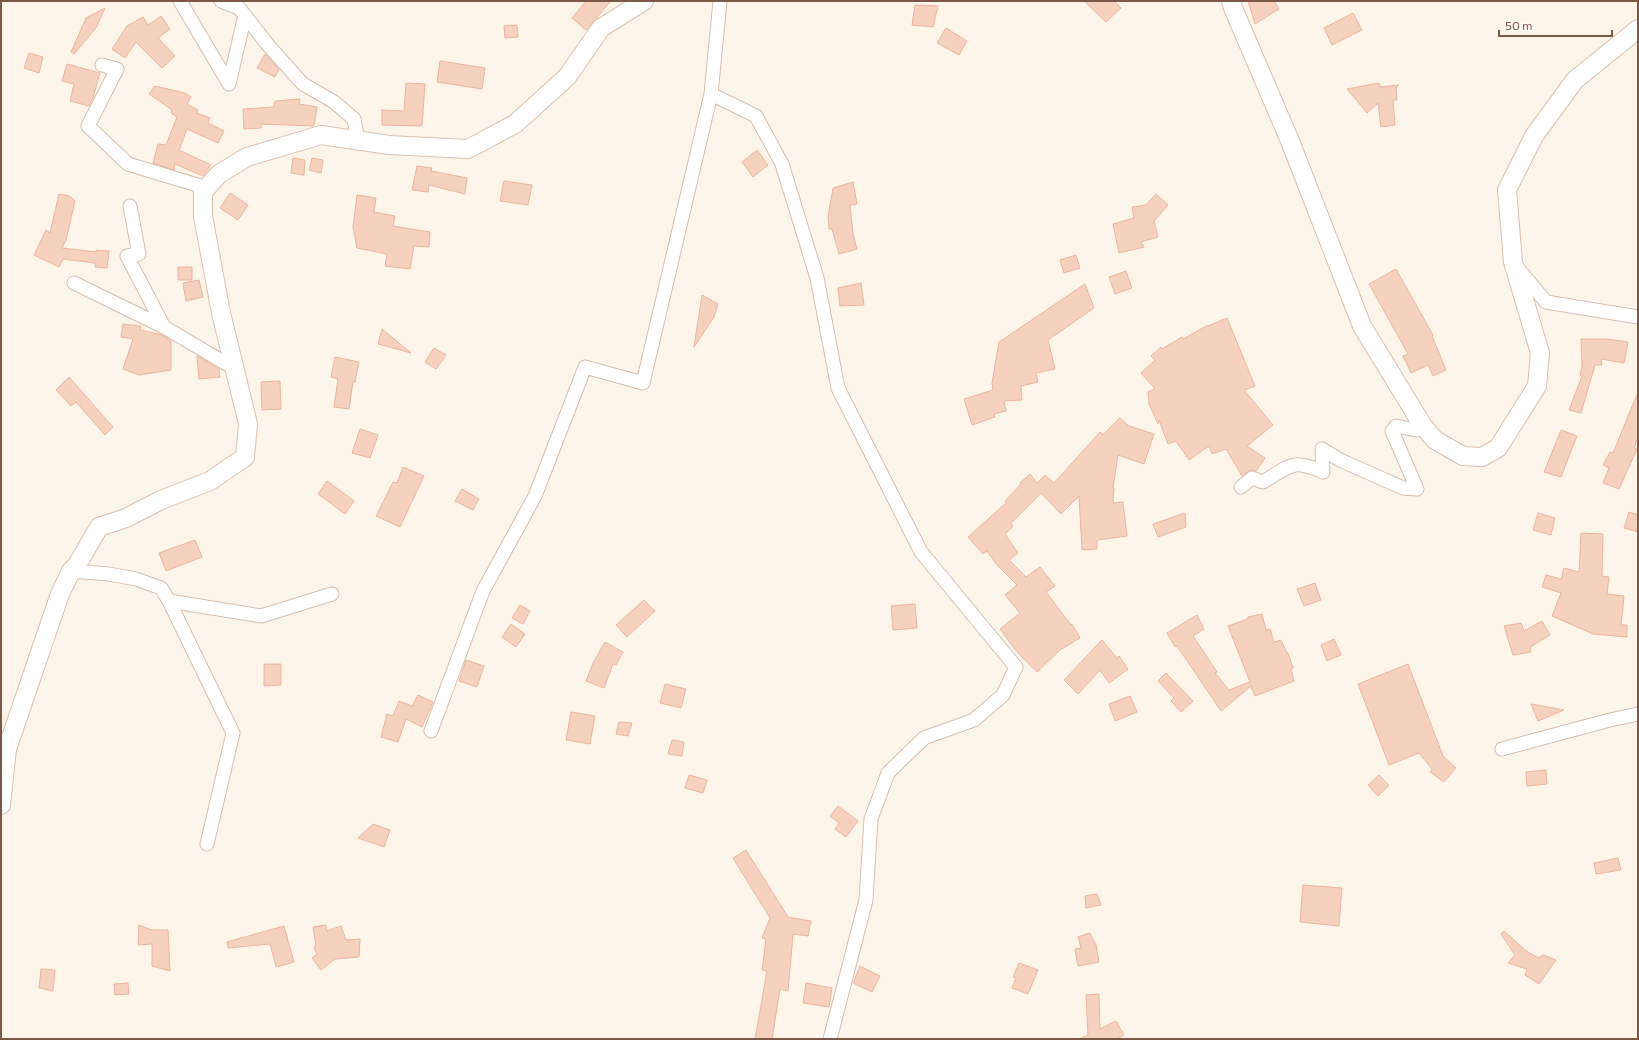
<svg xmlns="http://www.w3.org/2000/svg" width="1639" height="1040" font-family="Commissioner,sans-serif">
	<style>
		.building { fill: #f6d1be; stroke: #ebb69d }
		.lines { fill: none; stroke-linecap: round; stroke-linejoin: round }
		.street-casing { stroke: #d5beb0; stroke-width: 15 }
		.secondary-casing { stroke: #dac0af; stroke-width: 20 }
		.street { stroke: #fff; stroke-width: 13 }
		.secondary { stroke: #fff; stroke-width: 18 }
	</style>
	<rect width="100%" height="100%" fill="#fef5ea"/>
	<path class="building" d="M 586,1 L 611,1 L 586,30 L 572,18 Z
		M 1084,1 L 1114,1 L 1121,8 L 1106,22 Z
		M 1248,1 L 1274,1 L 1279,9 L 1255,24 Z
		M 915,5 L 938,6 L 933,27 L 912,25 Z
		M 105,8 L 96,28 L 74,54 L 71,52 L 86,18 Z
		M 1353,13 L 1362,30 L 1332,45 L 1324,28 Z
		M 161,16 L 170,29 L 158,38 L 175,56 L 162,68 L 136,42 L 125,58 L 112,49 L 127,26 L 143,17 L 148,25 Z
		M 517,25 L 518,37 L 505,38 L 504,26 Z
		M 946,28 L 967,41 L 959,55 L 937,43 Z
		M 29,53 L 43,57 L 39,73 L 24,68 Z
		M 265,54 L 279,69 L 275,77 L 257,68 Z
		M 440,61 L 485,68 L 482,89 L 437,82 Z
		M 67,64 L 100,73 L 93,98 L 89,106 L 70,101 L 74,84 L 62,81 Z
		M 406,83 L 425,84 L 422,126 L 382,125 L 382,110 L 404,111 Z
		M 1379,83 L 1380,87 L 1399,85 L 1396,88 L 1397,100 L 1393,100 L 1395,125 L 1381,127 L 1378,103 L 1367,113 L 1347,89 Z
		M 155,86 L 185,93 L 191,97 L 187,104 L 198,110 L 197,113 L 210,118 L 208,123 L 224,131 L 218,143 L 187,129 L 179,150 L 211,165 L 203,176 L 175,164 L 174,170 L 153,163 L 158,144 L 166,145 L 177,117 L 171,113 L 172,110 L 149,94 Z
		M 300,99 L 299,104 L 317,107 L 314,126 L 261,124 L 261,128 L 244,129 L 243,109 L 274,107 L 275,101 Z
		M 757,150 L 768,165 L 753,177 L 742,162 Z
		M 293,158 L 305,160 L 304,175 L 291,173 Z
		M 312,158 L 323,160 L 321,173 L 309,170 Z
		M 417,166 L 432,168 L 431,171 L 467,178 L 465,194 L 429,185 L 428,192 L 412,190 Z
		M 504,181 L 532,185 L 528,205 L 500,201 Z
		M 853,182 L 857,204 L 850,205 L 853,234 L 857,249 L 839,254 L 832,229 L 829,229 L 828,217 L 833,188 Z
		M 230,193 L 248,205 L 238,220 L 220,208 Z
		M 59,194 L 69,196 L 75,201 L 66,240 L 62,248 L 96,252 L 96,250 L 109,251 L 107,268 L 95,267 L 95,263 L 63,259 L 59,267 L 34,255 L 46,230 L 50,233 Z
		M 1156,194 L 1168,205 L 1154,221 L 1158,237 L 1141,242 L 1144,247 L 1119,253 L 1113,224 L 1134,218 L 1132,207 L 1146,205 Z
		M 357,195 L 376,198 L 374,212 L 395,216 L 393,226 L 430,232 L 429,247 L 414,246 L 410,269 L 385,266 L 387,254 L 357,248 L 353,227 Z
		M 1076,255 L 1080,268 L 1064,273 L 1060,260 Z
		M 178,267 L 192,267 L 192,280 L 178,280 Z
		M 1396,269 L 1433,335 L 1432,336 L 1446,370 L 1433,376 L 1428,365 L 1411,373 L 1403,356 L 1408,354 L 1369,284 Z
		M 1126,271 L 1132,288 L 1115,294 L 1109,277 Z
		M 199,280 L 203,297 L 186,301 L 183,283 Z
		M 861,283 L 864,305 L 840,306 L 838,288 Z
		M 1085,284 L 1094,308 L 1048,340 L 1055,369 L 1036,373 L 1038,382 L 1021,386 L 1022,400 L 1004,401 L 1006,411 L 994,414 L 995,417 L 972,425 L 964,399 L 993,390 L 992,383 L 999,342 Z
		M 702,295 L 718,304 L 714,317 L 694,347 Z
		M 1227,318 L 1255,386 L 1244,390 L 1273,425 L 1247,446 L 1265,458 L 1256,471 L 1250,470 L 1242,476 L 1226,449 L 1212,454 L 1209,446 L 1189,460 L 1176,441 L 1168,444 L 1159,420 L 1158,424 L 1149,404 L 1148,392 L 1155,389 L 1141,373 L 1155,360 L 1151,356 L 1161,347 L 1162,349 L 1182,337 L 1183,339 L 1208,325 L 1208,326 Z
		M 123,324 L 141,326 L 140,330 L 162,335 L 171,341 L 171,370 L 139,375 L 123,369 L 133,339 L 121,337 Z
		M 382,329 L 411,353 L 378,344 Z
		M 1581,339 L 1607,339 L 1628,342 L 1624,363 L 1601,359 L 1602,365 L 1595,365 L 1581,413 L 1569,410 L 1582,376 L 1580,375 L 1582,367 Z
		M 434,348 L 446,355 L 436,369 L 425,362 Z
		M 197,356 L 219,369 L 220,377 L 199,379 Z
		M 335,357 L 359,362 L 355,382 L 353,382 L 349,409 L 334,407 L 338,379 L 331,377 Z
		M 69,377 L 113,427 L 105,435 L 76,402 L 71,406 L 56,390 Z
		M 280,381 L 281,409 L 262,410 L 261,382 Z
		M 1638,392 L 1638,438 L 1634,448 L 1637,449 L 1619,489 L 1603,483 L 1609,468 L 1603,465 L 1610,452 L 1613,453 Z
		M 1120,418 L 1129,426 L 1154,434 L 1144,464 L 1118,455 L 1113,488 L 1114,488 L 1113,503 L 1123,502 L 1127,536 L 1097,540 L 1097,549 L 1082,550 L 1079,496 L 1061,514 L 1041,493 L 1011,523 L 1013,526 L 1005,534 L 1018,553 L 1009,560 L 1026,577 L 1040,567 L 1055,586 L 1046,592 L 1071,625 L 1072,624 L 1080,638 L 1060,650 L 1037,672 L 1017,652 L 1000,629 L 1020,613 L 1005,595 L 1017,585 L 998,566 L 987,551 L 983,554 L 968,537 L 1007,502 L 1005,501 L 1021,484 L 1020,483 L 1030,474 L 1037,483 L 1045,475 L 1054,483 L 1100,432 L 1103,435 Z
		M 360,429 L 378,435 L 370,458 L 352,453 Z
		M 1561,430 L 1577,436 L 1561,477 L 1544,472 Z
		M 403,467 L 424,476 L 400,527 L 376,516 L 393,482 L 397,483 Z
		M 327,481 L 354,501 L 345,514 L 318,494 Z
		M 462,489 L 479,499 L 473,510 L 455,501 Z
		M 1629,512 L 1638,515 L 1638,532 L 1624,528 Z
		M 1185,513 L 1186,527 L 1158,537 L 1153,524 Z
		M 1538,513 L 1555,518 L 1551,535 L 1533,530 Z
		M 1581,533 L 1603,534 L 1602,576 L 1609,577 L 1607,594 L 1624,596 L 1621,625 L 1627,625 L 1627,637 L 1593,634 L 1552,616 L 1561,593 L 1542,587 L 1546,575 L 1561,579 L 1564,568 L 1579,572 Z
		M 195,540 L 202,557 L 166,571 L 159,553 Z
		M 1315,583 L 1321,600 L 1304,606 L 1297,589 Z
		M 644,600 L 655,611 L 627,637 L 616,625 Z
		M 915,604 L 917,628 L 893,630 L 891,606 Z
		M 520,605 L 530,611 L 523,624 L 512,618 Z
		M 1262,614 L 1266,630 L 1270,629 L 1274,642 L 1281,640 L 1287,653 L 1288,653 L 1293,668 L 1291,669 L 1294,681 L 1255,696 L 1251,686 L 1221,711 L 1177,646 L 1175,647 L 1167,633 L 1197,615 L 1204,629 L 1193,636 L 1217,672 L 1215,673 L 1229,690 L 1250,682 L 1228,626 L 1248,619 L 1248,617 Z
		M 1542,621 L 1550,635 L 1530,647 L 1531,652 L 1513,655 L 1504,626 L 1521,623 L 1524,631 Z
		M 511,624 L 525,634 L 516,647 L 502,637 Z
		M 1334,639 L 1341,655 L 1327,661 L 1321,645 Z
		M 1102,640 L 1117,658 L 1119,656 L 1128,669 L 1109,683 L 1100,670 L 1078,694 L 1064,680 Z
		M 605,642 L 623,652 L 616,665 L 613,664 L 604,688 L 586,681 L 593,663 Z
		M 466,660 L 484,666 L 477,687 L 459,681 Z
		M 264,664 L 281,664 L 281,685 L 264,686 Z
		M 1408,664 L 1443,756 L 1456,768 L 1444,782 L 1430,772 L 1432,769 L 1419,753 L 1389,765 L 1358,684 Z
		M 1166,673 L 1193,701 L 1181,712 L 1171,701 L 1174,698 L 1158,681 Z
		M 665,684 L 686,689 L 681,708 L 660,703 Z
		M 418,695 L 433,702 L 422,727 L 406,719 L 398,742 L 381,737 L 387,714 L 393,716 L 399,701 L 412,706 Z
		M 1130,696 L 1137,712 L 1115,721 L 1109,704 Z
		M 1531,704 L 1564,710 L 1538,721 Z
		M 571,712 L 595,716 L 590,744 L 566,740 Z
		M 619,722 L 632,723 L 628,736 L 616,734 Z
		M 672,740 L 684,742 L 682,756 L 668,754 Z
		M 1546,770 L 1547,784 L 1527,786 L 1526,772 Z
		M 689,775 L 707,780 L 703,793 L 685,788 Z
		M 1379,775 L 1389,785 L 1378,796 L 1368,785 Z
		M 838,806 L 858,821 L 846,837 L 835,829 L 839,823 L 830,816 Z
		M 373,824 L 390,830 L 384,847 L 358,838 Z
		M 746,850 L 788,917 L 811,921 L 808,936 L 793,934 L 788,991 L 780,989 L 772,1039 L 755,1039 L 767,971 L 762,970 L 766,939 L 762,938 L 770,918 L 733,858 Z
		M 1618,858 L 1621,870 L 1596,874 L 1594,863 Z
		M 1303,885 L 1342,888 L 1339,926 L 1300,922 Z
		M 1097,894 L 1101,905 L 1086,908 L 1085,896 Z
		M 139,925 L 152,930 L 168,930 L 170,971 L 152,966 L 152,944 L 138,945 Z
		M 326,925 L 327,931 L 341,926 L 346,940 L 360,939 L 359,957 L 335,959 L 321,970 L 312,958 L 317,954 L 314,947 L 316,946 L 313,927 Z
		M 284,926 L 294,962 L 276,967 L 270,944 L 228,948 L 227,942 Z
		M 1504,931 L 1525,950 L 1538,958 L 1543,955 L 1556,960 L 1539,984 L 1525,975 L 1527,969 L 1508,963 L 1515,955 L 1501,934 Z
		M 1090,933 L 1096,945 L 1099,962 L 1078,966 L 1075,949 L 1081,948 L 1078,937 Z
		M 1019,963 L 1038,970 L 1028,994 L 1012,988 L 1016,978 L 1013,977 Z
		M 860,966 L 880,976 L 872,992 L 853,983 Z
		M 41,969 L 55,970 L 53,991 L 39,988 Z
		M 128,983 L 129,994 L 115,995 L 114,984 Z
		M 806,983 L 832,988 L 829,1007 L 803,1003 Z
		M 1099,994 L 1100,1029 L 1116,1021 L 1124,1035 L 1116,1039 L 1079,1039 L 1088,1035 L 1086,995 Z"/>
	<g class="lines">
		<g class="street-casing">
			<path id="street" d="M 180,1 L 229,84
				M 221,1 L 239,8 L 268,45 L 303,84 L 334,102 L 354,119 L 358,140
				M 102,65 L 117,69 L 88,126 L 128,164 L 207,188
				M 229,84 L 245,15
				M 711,94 L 756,116 L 782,164 L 817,278 L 838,388 L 921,552 L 1016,667 L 1003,695 L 974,720 L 924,738 L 888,773 L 871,819 L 866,900 L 830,1039
				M 130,206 L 139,254 L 127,256 L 164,327
				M 1516,266 L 1546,302 L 1638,317
				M 74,283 L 164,327 L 235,369
				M 1241,487 L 1252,478 L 1263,482 C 1290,466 1292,458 1323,472 L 1322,449 L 1340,460 L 1403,488 L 1417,489 L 1392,431 L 1396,426 L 1416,430 L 1423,426
				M 71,571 L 109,574 L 136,579 L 161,588 L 169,601 L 261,616 L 332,594
				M 169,601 L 233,733 L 207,844
				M 431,731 L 483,591 L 535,496 L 585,367 L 643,383 L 711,94 L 720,1
				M 1502,749 L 1610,720 L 1638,714"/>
		</g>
		<g class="secondary-casing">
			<path id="secondary" d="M 1231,1 L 1233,8 L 1290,141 L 1362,326 L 1423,426 L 1435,440 L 1463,456 L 1482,457 L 1498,448 L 1537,386 L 1540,353 L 1513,262 L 1507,190 L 1534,136 L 1575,80 L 1638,29
				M 1,805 L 7,749 L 60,594 L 71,571 L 77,565 L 99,527 L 126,518 L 161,500 L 210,481 L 245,457 L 248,424 L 221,313 L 203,216 L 203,192 L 219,174 L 247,157 L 321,135 L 389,145 L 468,149 L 515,124 L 567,77 L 601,28 L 644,1"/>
		</g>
		<use href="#street" class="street"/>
		<use href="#secondary" class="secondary"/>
	</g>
	<rect width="1639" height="1040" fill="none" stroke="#7d5849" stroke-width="4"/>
	<path d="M1499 30v6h113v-6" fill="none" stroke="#7d5849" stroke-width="2"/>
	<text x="1505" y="30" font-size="12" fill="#7d5849" stroke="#fff9f2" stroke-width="3" paint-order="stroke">50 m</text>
</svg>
